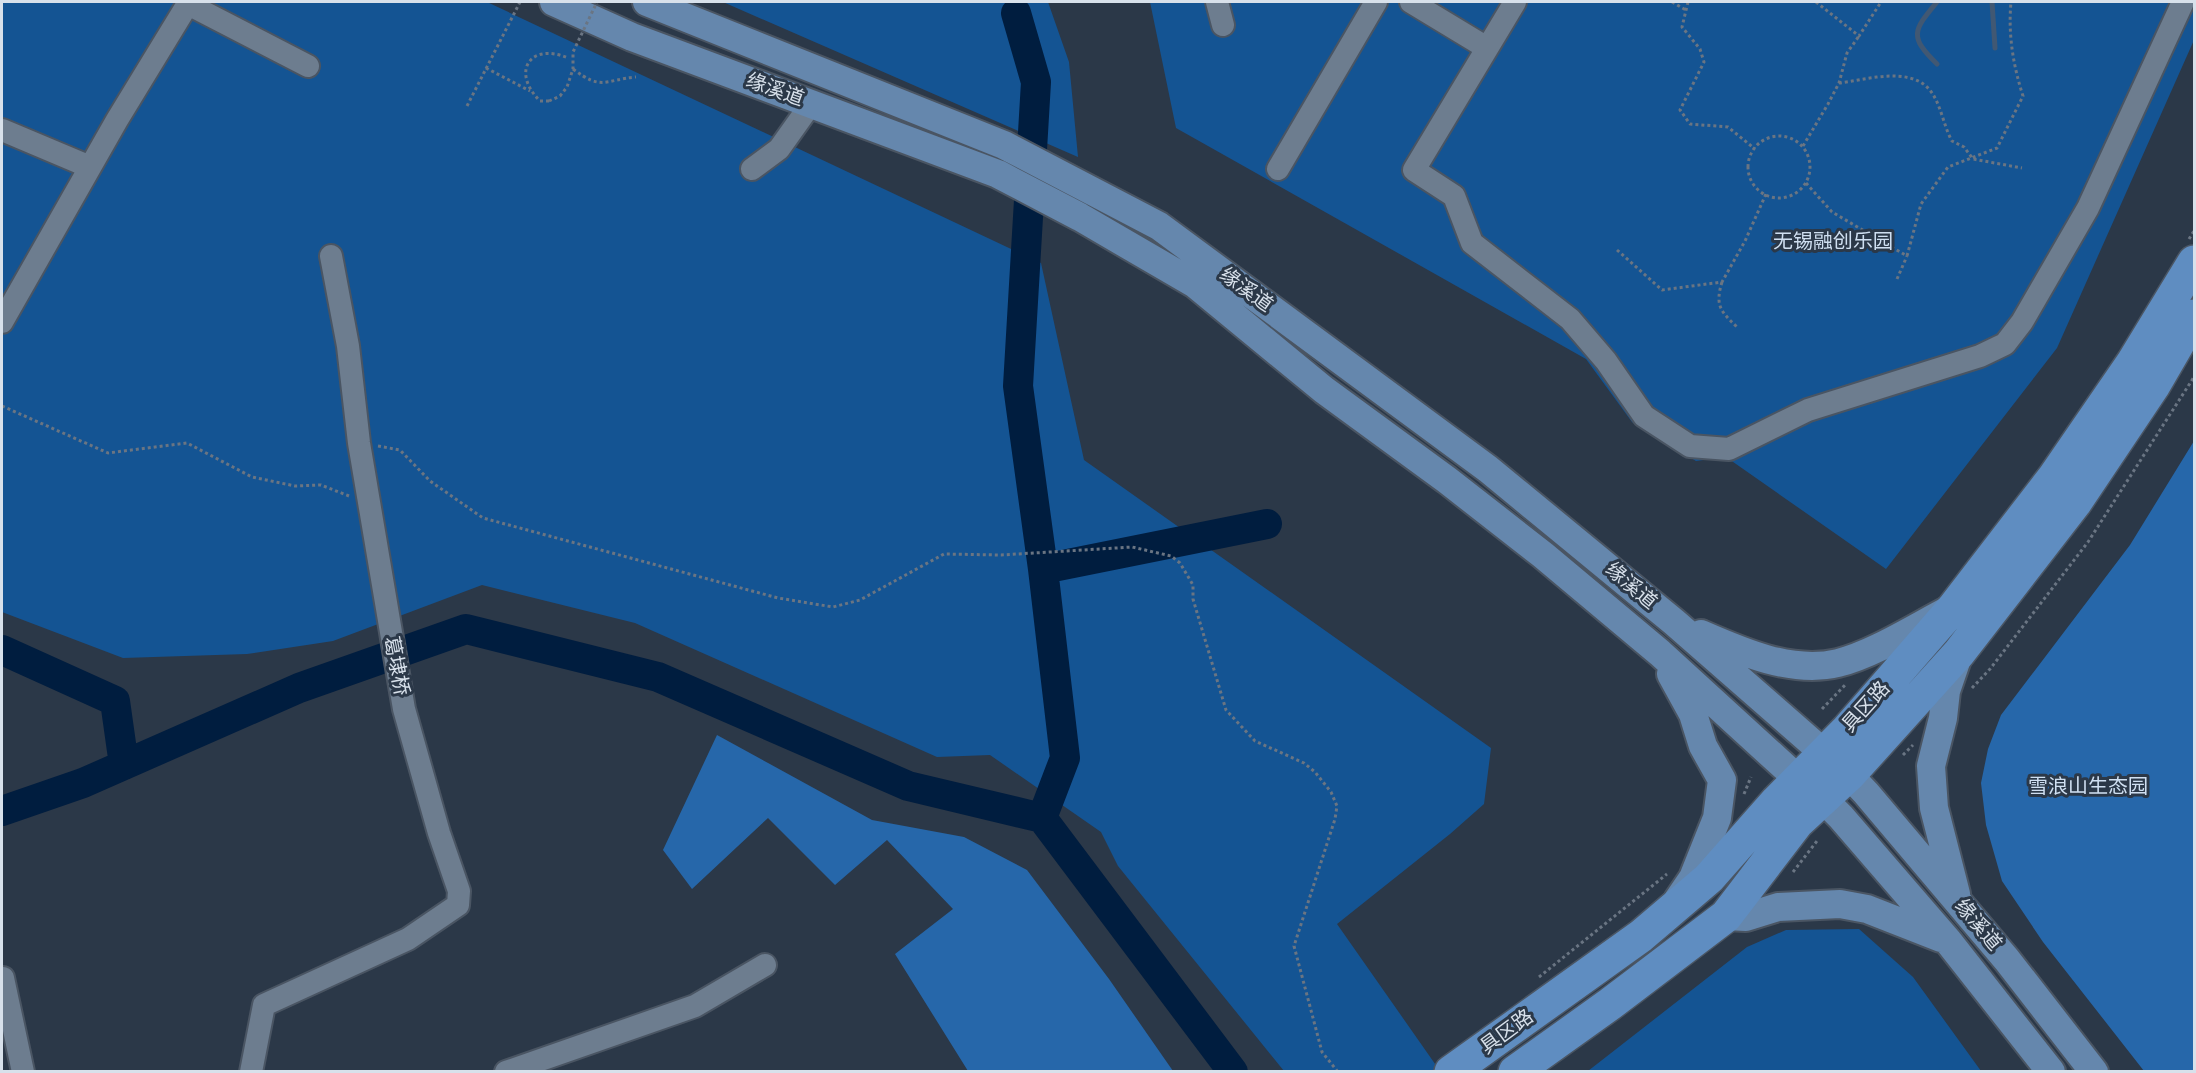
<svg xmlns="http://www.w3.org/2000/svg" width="2196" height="1073" font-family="'Sofia Sans Condensed','Noto Sans SC',sans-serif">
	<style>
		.green { fill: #145493 }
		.forest { fill: #2667aa }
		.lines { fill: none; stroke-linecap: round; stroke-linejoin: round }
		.stream { stroke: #415873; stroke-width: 5 }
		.river { stroke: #001d3f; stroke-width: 30 }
		.minor-casing { stroke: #4a5563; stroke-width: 26 }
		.major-casing { stroke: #4a5563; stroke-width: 32 }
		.highway-casing { stroke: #4a5563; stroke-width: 36 }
		.path { stroke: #6a7583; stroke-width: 3; stroke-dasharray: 3 3; stroke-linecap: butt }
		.minor { stroke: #6d7d8f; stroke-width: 22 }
		.major { stroke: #6587ad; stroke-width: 28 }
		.highway { stroke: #5f8dc1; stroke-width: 33 }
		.path-bridge { stroke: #6a7583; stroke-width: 3; stroke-dasharray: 3 3; stroke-linecap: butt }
		.labels { text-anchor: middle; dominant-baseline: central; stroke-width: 6; stroke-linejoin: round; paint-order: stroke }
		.street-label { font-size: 20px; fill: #d8e1eb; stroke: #2b3848 }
		.park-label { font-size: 20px; fill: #cfdff1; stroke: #2b3848 }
	</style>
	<rect width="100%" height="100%" fill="#2b3848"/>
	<path class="green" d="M 2,2 L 487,2 L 1041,263 L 1084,460 L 1491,748 L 1484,804 L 1450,834 L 1337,924 L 1440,1071 L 1284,1071 L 1118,866 L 1101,832 L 990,755 L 937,757 L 635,623 L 482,585 L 333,641 L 247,654 L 123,658 L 2,612 Z
		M 723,2 L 1048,2 L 1069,62 L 1078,157 Z
		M 1150,2 L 2194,2 L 2194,40 L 2057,348 L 1886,569 L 1726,457 L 1696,461 L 1632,422 L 1586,359 L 1176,128 Z
		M 1859,929 L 1913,977 L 1981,1071 L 1588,1071 L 1747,947 L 1786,930 Z"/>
	<path class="forest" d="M 2194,441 L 2194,1071 L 2144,1071 L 2043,942 L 2002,881 L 1986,825 L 1981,783 L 1988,749 L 2001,715 L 2130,545 Z
		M 717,735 L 872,820 L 964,837 L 1027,870 L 1109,979 L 1173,1071 L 968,1071 L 895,954 L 953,909 L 887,840 L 835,885 L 768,818 L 692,889 L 663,850 Z"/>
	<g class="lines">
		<path class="stream" d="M 1937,2 C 1914,30 1908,36 1937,64
			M 1992,2 L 1995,48"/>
		<path class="river" d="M 1043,569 L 1267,524
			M 2,650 L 115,701 L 124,765
			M 2,811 L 83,783 L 299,688 L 466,629 L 658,677 L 908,786 L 1042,818 L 1065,758 L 1043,569 L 1018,386 L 1036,82 L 1016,13
			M 1042,818 L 1233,1072"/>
		<g class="minor-casing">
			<path id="minor" d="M 1217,2 L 1223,25
				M 1411,2 L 1487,48
				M 1515,2 L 1414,170 L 1454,196 L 1472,243 L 1570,319 L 1606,361 L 1644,416 L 1690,446 L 1729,449 L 1808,410 L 1980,356 L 2005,344 L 2022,322 L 2088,208 L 2183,2
				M 188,4 L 308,66
				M 2,130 L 90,167
				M 752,169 L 779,149 L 811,104
				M 1278,169 L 1376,2
				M 2,322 L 117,120 L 189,2
				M 3,978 L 23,1072
				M 251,1072 L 264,1005 L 408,939 L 458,905 L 459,891 L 439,833 L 404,709 L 359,443 L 348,346 L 331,256
				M 506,1072 L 695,1006 L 765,965"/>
		</g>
		<g class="major-casing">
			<path id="major" d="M 554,2 L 632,37 L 998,174 L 1080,217 L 1195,284 L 1324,390 L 1447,480 L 1543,555 L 1660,653 L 1799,780 L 1823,799 L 1841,817 L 1948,941 L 2051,1072
				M 647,2 L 1004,145 L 1159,226 L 1488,469 L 1674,622 L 1849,775 L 1866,793 L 2007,960 L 2094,1072
				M 1701,634 C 1742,652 1792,674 1838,663 C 1874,654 1916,627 1949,610
				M 1671,674 L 1693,714 L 1703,746 L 1722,780 L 1717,818 L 1693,878 L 1678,900
				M 1956,894 L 1934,808 L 1931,766 L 1943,718 L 1946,691 L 1958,656
				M 1726,916 L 1746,917 L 1778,907 L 1840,904 L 1867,909 L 1941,938"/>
		</g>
		<g class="highway-casing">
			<path id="highway" d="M 1451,1072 L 1641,936 L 1709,878 L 1777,801 L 1847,730 L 1954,607 L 2054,477 L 2133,362 L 2194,262
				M 1515,1072 L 1610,1004 L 1726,916 L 1797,823 L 1849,775 L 1959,653 L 2075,503 L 2154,385 L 2194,316"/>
		</g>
		<path class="path" d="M 1672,2 L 1686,10
			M 1688,2 L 1682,27 L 1700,49 L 1704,62 L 1680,110 L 1690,124 L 1728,127 L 1755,149
			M 1816,2 L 1859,36 L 1881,2
			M 486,68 L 530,91
			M 573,69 C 602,91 604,80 636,77
			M 1839,83 C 1865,80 1908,66 1929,89 C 1941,103 1943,125 1952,141 L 1964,147 L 1973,159 L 2022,168
			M 549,101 L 540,101 C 510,71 531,42 568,58
			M 467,106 L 520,2
			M1748 167a31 31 0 1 1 62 0a31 31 0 1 1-62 0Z
			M 1803,146 L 1828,104 L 1839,83 L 1847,53 L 1859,36
			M 1806,183 L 1832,212 L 1907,256 L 1921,204 L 1948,167 L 1997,148 L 2023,96 C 2013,65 2008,34 2011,2
			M 2189,239 L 2194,231
			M 1617,250 L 1662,290 L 1722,282 L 1745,241 L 1766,194
			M 1897,279 L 1907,256
			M 1722,282 C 1715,305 1720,311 1737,327
			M 2,406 L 108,453 L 187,443 L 252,477 L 295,486 L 321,485 L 349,496
			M 378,446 L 400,450 L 430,481 L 483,518 L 778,598 L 833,607 L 860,600 L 944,554 L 1001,555 L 1132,547 L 1171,556 L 1180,563 L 1193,585 L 1193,599 L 1226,710 L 1255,741 L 1304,763 L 1315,772 L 1331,792 L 1337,806 L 1335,819 L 1294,946 L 1322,1052 L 1338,1072
			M 1972,688 L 1990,669 L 2088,542 L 2194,377
			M 1822,709 L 1846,684
			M 1903,755 L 1913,745
			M 1744,794 L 1751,777
			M 1793,872 L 1817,841
			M 1539,977 L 1667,874"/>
		<use href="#minor" class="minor"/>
		<use href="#major" class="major"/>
		<use href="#highway" class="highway"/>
		<path class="path-bridge" d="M 549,101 L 560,96 L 567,87 L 573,69 L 573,52 L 597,2"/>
	</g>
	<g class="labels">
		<g class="street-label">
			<text transform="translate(775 90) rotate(20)">缘溪道</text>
			<text transform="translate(1246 290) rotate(36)">缘溪道</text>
			<text transform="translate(1631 586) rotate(40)">缘溪道</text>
			<text transform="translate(396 666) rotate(79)">葛埭桥</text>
			<text transform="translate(1866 707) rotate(-48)">具区路</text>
			<text transform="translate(1978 925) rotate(50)">缘溪道</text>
			<text transform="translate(1507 1032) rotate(-36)">具区路</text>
		</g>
		<g class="park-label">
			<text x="1833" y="242">无锡融创乐园</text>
			<text x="2088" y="787">雪浪山生态园</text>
		</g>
	</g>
	<rect width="2196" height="1073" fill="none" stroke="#d8e1eb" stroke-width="6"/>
</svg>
